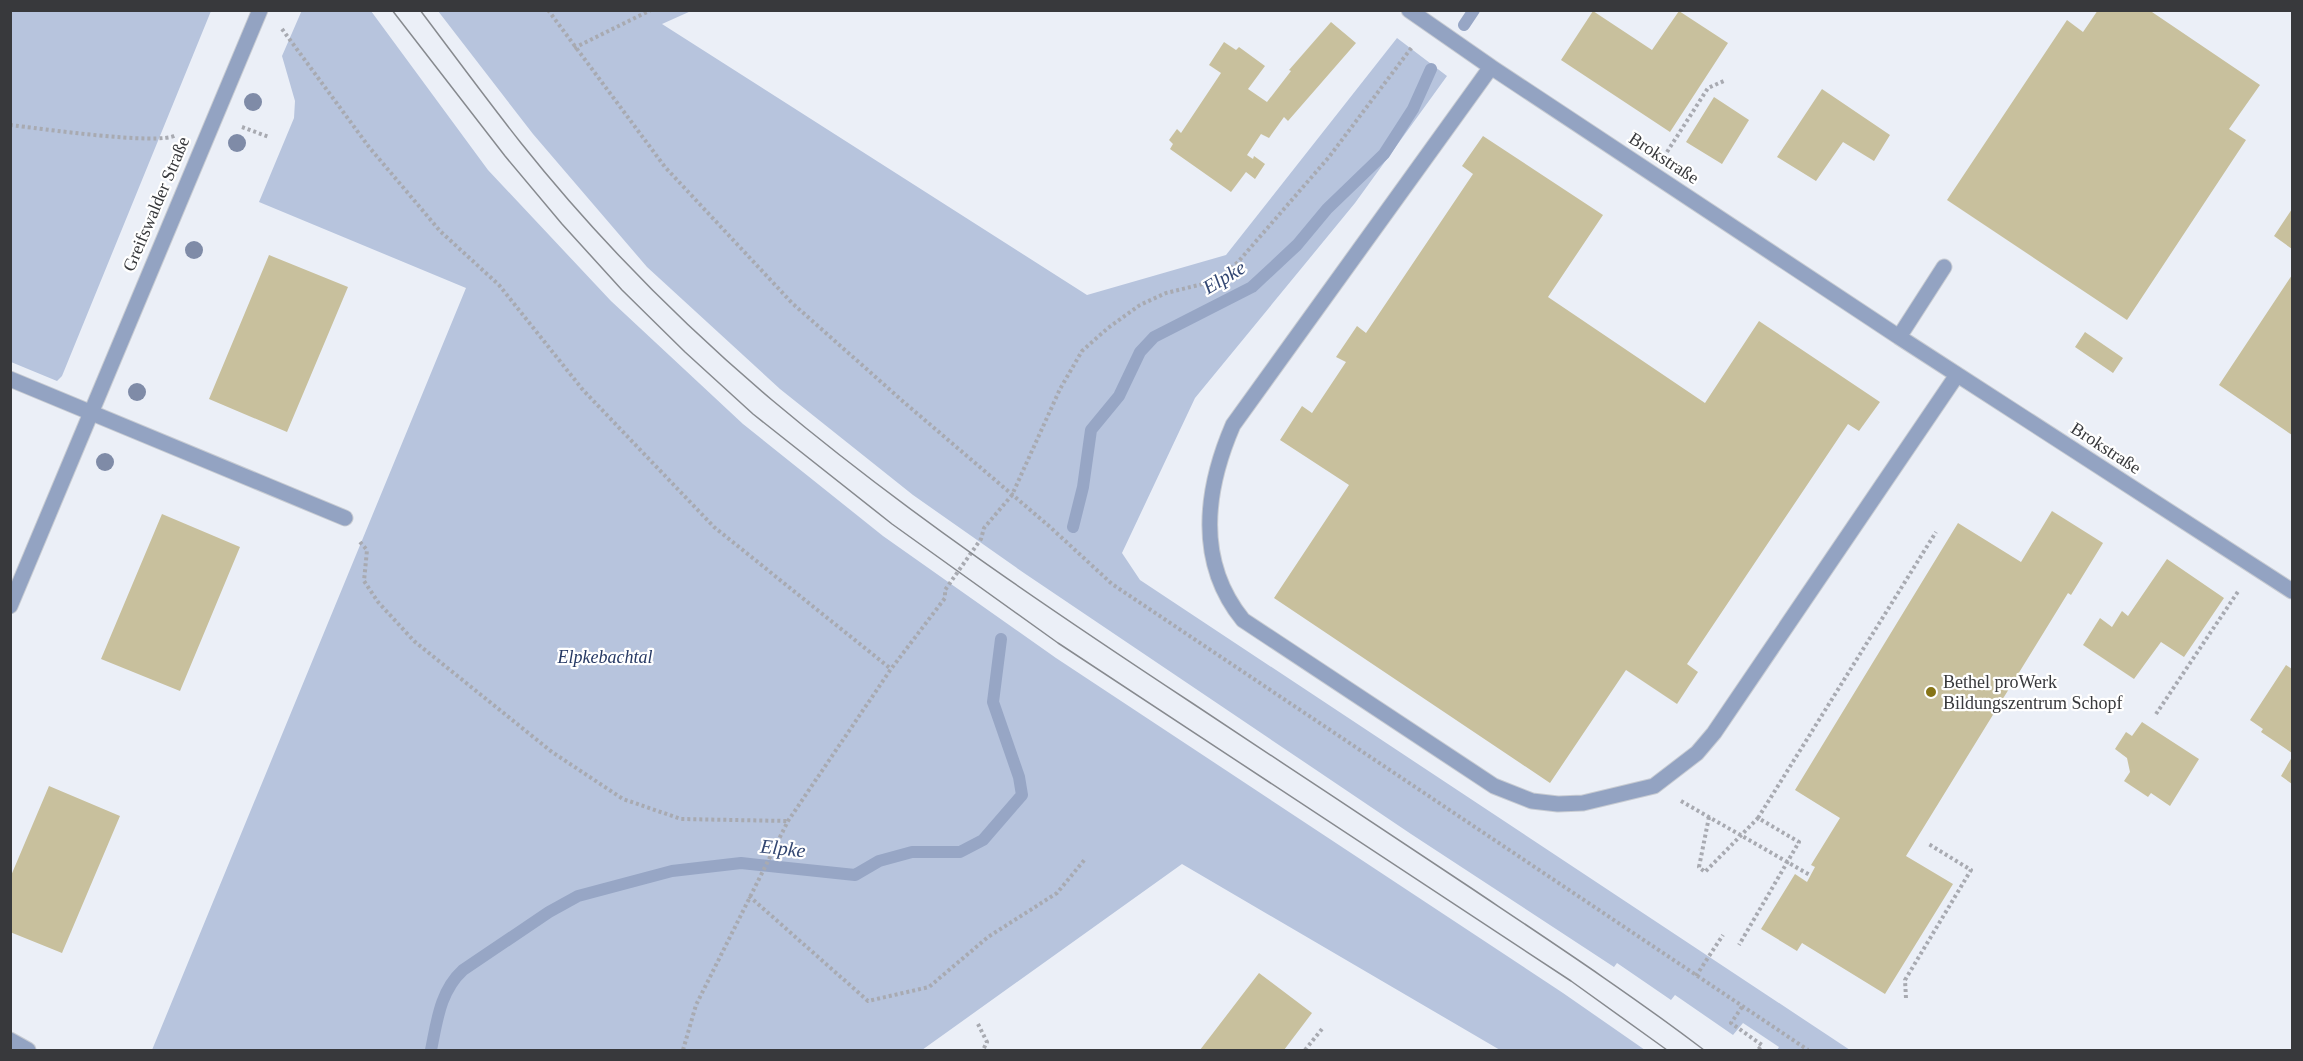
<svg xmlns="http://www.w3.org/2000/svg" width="2303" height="1061" font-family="'Times New Roman',serif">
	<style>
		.green { fill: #b7c4dd }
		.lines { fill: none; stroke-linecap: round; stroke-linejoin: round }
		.stream { stroke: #97a6c5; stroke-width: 12 }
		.building { fill: #c8c09d }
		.minor-casing { stroke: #c7cbd2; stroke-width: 17 }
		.path { stroke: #a8aab1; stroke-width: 4; stroke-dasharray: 3 3; stroke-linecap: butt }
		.minor { stroke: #93a3c2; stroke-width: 15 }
		.tram { stroke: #878a8f; stroke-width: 1.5 }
		.tree { fill: #7f8ba7 }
		.poi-dot { fill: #867416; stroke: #fff; stroke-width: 2 }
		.labels { text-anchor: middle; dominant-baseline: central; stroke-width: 4.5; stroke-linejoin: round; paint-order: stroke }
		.street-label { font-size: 18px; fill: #38393c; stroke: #fff }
		.park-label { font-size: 18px; font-style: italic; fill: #273a65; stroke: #fff }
		.poi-label { font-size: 18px; fill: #38393c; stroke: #fff; text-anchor: start }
		.water-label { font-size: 20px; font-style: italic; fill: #324671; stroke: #fff }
	</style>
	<rect width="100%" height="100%" fill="#ebeff7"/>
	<path class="green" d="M 302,10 L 371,11 L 488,170 L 611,301 L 743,424 L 883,536 L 1056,658 L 1563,993 L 1645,1050 L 1500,1050 L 1182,864 L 922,1050 L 152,1050 L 466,288 L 259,202 L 294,118 L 295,101 L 282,56 Z
		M 10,11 L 211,11 L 62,376 L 57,381 L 11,362 Z
		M 438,11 L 691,11 L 662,24 L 1087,295 L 1226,255 L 1397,38 L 1447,76 L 1355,203 L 1195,398 L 1122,553 L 1140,580 L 1850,1050 L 1777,1050 L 1779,1047 L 1743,1023 L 1733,1035 L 1675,995 L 1671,1000 L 1617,963 L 1614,967 L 1411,834 L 1024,573 L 913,495 L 780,389 L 647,267 L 533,134 Z"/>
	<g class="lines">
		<path class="stream" d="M 1464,25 L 1474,10
			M 1073,527 L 1083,487 L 1091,430 L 1119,396 L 1140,352 L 1154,337 L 1252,287 L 1297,245 L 1327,209 L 1384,154 L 1413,109 L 1431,69
			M 431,1050 C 437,1021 440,991 463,970 L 549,912 L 578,896 L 672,871 L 741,863 L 855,875 L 879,861 L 912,852 L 960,852 L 983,840 L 1022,795 L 1019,777 L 993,702 L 1001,639"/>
	</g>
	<path class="building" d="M 2098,10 L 2149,10 L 2260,85 L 2229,129 L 2246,140 L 2127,320 L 1947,200 L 2067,20 L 2083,32 Z
		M 1593,11 L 1652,50 L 1679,11 L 1728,43 L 1670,132 L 1561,60 Z
		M 1331,22 L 1356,43 L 1288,121 L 1284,117 L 1269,138 L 1261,134 L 1247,155 L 1253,159 L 1254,156 L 1265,164 L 1255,179 L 1246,172 L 1231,192 L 1170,149 L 1173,144 L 1169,140 L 1177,129 L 1181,133 L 1221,73 L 1209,65 L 1224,42 L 1236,50 L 1239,47 L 1265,66 L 1248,89 L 1267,102 L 1291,71 L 1289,70 Z
		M 1822,89 L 1890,135 L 1874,161 L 1843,142 L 1816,181 L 1777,157 Z
		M 1714,97 L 1749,120 L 1722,164 L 1686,142 Z
		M 1483,136 L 1603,215 L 1548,297 L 1705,403 L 1759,321 L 1880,402 L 1859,431 L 1848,424 L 1687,664 L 1698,672 L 1677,704 L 1626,670 L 1550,783 L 1274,598 L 1349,485 L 1280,440 L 1302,406 L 1312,413 L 1346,362 L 1336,357 L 1357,326 L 1366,333 L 1473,174 L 1462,166 Z
		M 2292,209 L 2292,249 L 2274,236 Z
		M 269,255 L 348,287 L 287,432 L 209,399 Z
		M 2292,275 L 2292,435 L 2219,385 Z
		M 2085,332 L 2123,358 L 2113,373 L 2075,347 Z
		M 2052,511 L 2103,543 L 2071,595 L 2068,593 L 1906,856 L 1953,884 L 1885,994 L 1802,943 L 1797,951 L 1761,929 L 1795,874 L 1807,882 L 1815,867 L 1811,865 L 1840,818 L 1795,790 L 1958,523 L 2021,562 Z
		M 162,514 L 240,547 L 180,691 L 101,659 Z
		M 2167,559 L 2224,598 L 2184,657 L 2161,642 L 2134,679 L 2083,645 L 2100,618 L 2112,627 L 2122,611 L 2128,616 Z
		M 2286,665 L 2292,669 L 2292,753 L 2261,732 L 2263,729 L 2250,720 Z
		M 2142,722 L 2199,759 L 2170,806 L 2151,793 L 2148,797 L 2124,781 L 2130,772 L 2127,758 L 2115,749 L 2126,732 L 2132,736 Z
		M 2292,757 L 2292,784 L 2281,776 Z
		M 49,786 L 120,816 L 62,953 L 10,932 L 10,878 Z
		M 1259,973 L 1312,1013 L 1284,1050 L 1200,1050 Z"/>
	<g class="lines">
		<g class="minor-casing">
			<path id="minor" d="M 1409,10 L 1491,67 L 1899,337
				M 1491,67 L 1233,425 C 1205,490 1196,562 1243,620 L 1494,786 L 1532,801 L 1558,804 L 1583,803 L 1654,786 L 1697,753 L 1714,733 L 1957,375
				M 1944,267 L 1899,337 L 2292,591
				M 10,379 L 345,518
				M 10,606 L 260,10
				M 10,1040 L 28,1050"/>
		</g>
		<path class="path" d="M 548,10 L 665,167 L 792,303 L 906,404 L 1049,526 L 1112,584 L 1808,1050
			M 282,29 L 369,147 L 440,231 L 499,285 L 583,390 L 714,527 L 891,669
			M 574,48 L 651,10
			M 10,125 C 37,128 160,146 176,135
			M 242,127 L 269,137
			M 1667,152 L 1708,88 L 1726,80
			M 360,542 L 367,550 L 364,581 L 378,602 L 414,641 L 552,752 L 623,799 L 681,819 L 787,821
			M 2156,714 L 2239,590
			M 1681,801 L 1810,875
			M 1709,817 L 1699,867 L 1705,872 L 1758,818 L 1799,842 L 1739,945
			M 1758,818 L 1936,532
			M 749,896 L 868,1001 L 929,987 L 988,937 L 1057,893 L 1086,858
			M 1696,976 L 1723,935
			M 1906,998 L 1905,980 L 1971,870 L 1927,843
			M 1742,1007 L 1731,1023 L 1762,1045 L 1758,1050
			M 978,1024 L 987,1042 L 983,1050
			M 683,1050 L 696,1005 L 788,821 L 891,669 L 945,598 L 945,590 L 981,539 L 984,528 L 1012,495 L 1060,389 L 1082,351 L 1108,328 L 1140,305 L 1166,293 L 1207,283 L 1223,275 L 1238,262 L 1329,157 L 1412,47
			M 1305,1050 L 1322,1029"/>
		<use href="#minor" class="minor"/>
		<path class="tram" d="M 392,10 L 505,156 L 562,224 L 622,290 L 685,352 L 753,414 L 892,524 L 1058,643 L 1571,981 L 1667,1050
			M 420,10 C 454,55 487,100 521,143 C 596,237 681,323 772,400 C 905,512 1048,608 1192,703 C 1285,765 1378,826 1471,888 C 1550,941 1629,993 1704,1050"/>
	</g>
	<g class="tree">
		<circle cx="253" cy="102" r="9"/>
		<circle cx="237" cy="143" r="9"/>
		<circle cx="194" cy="250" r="9"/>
		<circle cx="137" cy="392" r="9"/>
		<circle cx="105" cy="462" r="9"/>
	</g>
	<circle class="poi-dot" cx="1931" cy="692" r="6"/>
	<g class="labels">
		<g class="street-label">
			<text transform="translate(1664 158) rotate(33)">Brokstraße</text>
			<text transform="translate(156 204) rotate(-67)">Greifswalder Straße</text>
			<text transform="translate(2106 448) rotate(33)">Brokstraße</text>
		</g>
		<g class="park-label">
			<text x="605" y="657">Elpkebachtal</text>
		</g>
		<g class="poi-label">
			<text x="1943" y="682">Bethel proWerk<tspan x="1943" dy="21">Bildungszentrum Schopf</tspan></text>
		</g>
		<g class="water-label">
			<text transform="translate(1224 277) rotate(-31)">Elpke</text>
			<text transform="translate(783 848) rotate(6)">Elpke</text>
		</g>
	</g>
	<rect width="2303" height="1061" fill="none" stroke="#38393c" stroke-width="24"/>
</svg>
